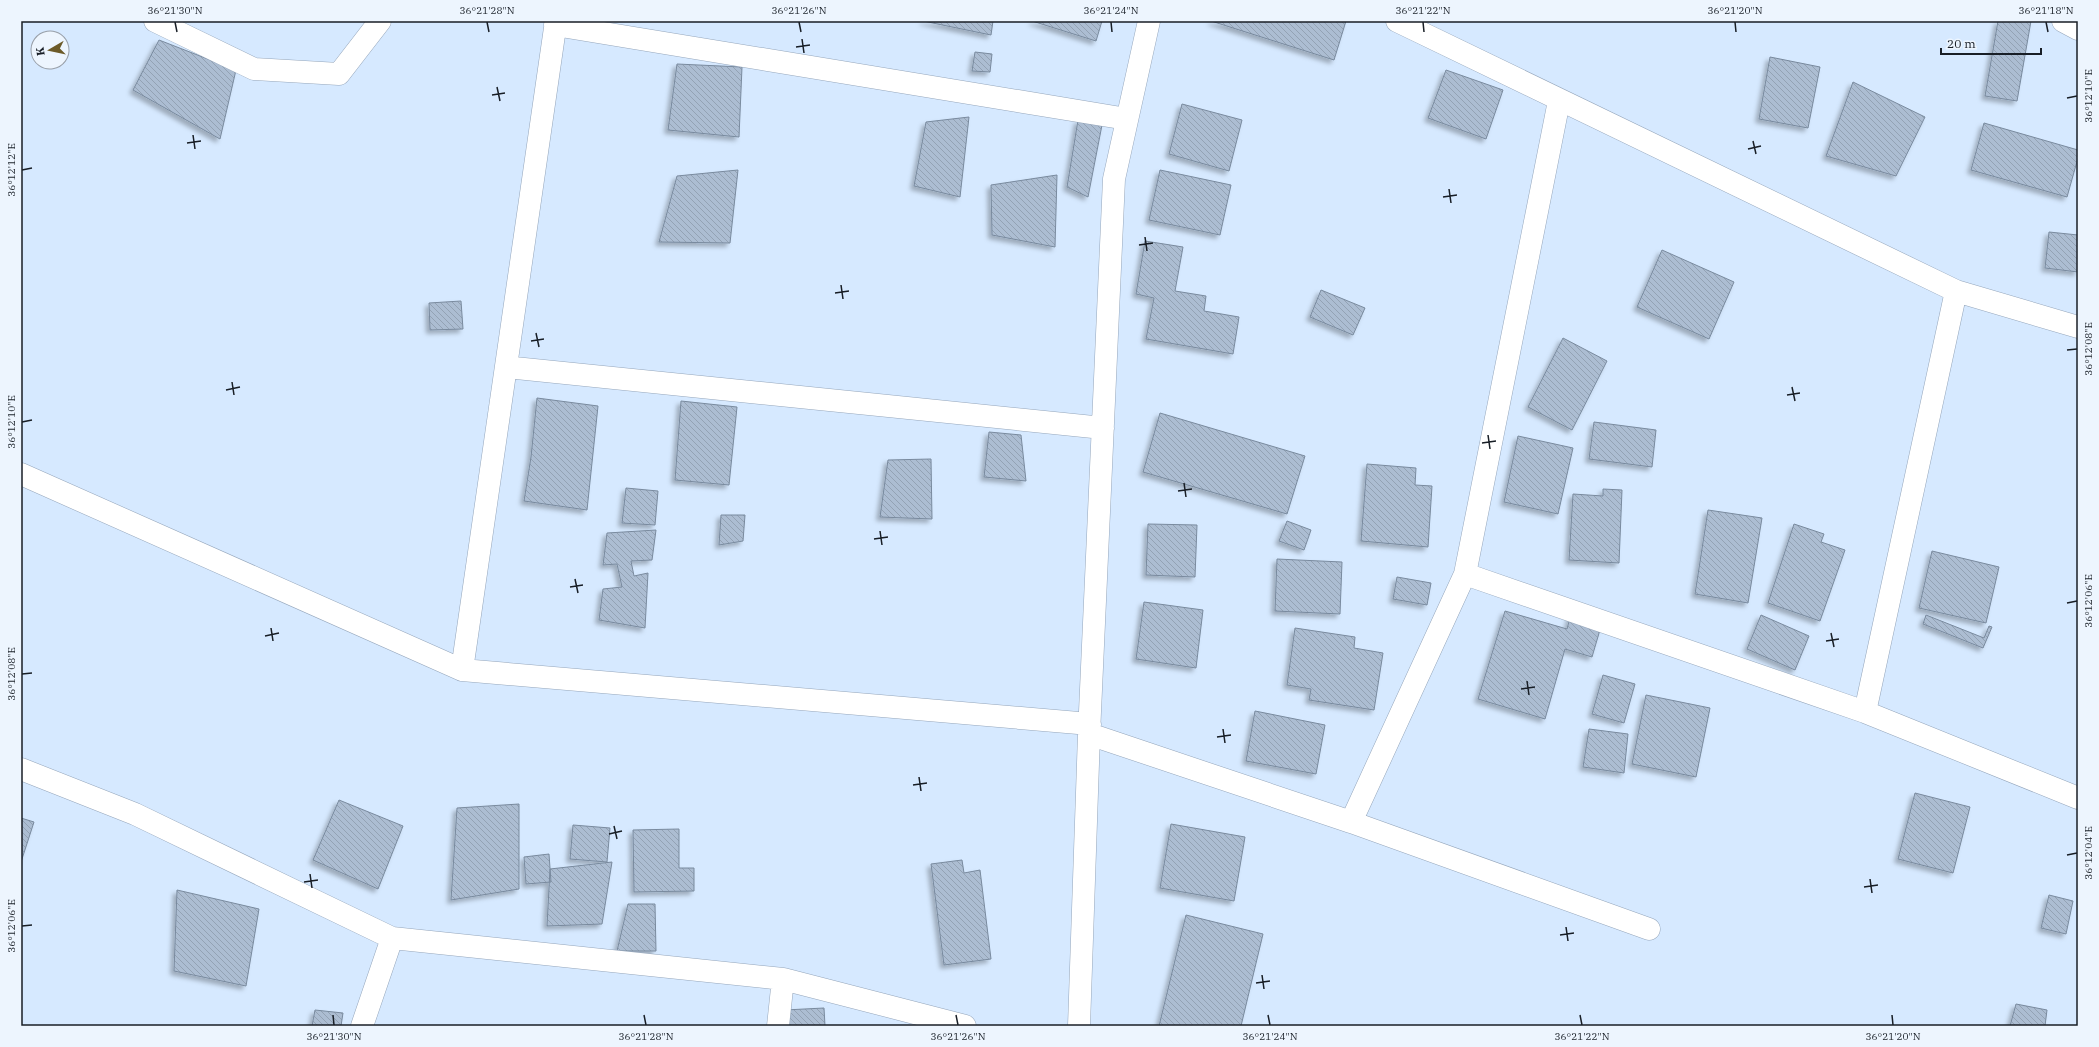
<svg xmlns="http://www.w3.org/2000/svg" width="2099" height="1047" font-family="'IBM Plex Serif',serif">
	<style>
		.building { fill: url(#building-back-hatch); stroke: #798a9e; filter: url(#shadow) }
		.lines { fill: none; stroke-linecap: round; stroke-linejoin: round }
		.minor-casing { stroke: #95a6bb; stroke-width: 23 }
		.minor { stroke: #fff; stroke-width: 22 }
		.ticks { fill: none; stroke: #181e26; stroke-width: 1.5 }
		.neatline { fill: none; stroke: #181e26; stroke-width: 1.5 }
		.ticks-label { font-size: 10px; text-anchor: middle; fill: #181e26 }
	</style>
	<defs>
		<pattern id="building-back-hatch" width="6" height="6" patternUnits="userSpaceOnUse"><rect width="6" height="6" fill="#acbdd2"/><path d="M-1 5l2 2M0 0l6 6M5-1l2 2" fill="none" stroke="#93a2b4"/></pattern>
		<filter id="shadow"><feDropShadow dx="-3.5" dy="3.5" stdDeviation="2" flood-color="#0004"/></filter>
	</defs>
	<rect width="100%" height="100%" fill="#d6e9ff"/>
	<path class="building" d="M 923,21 L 993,21 L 991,35 Z
		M 1032,21 L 1102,21 L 1096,41 Z
		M 1211,21 L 1346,21 L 1334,60 Z
		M 1998,21 L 2031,21 L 2017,101 L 1985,96 Z
		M 159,40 L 236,70 L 220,139 L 133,90 Z
		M 975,52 L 992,54 L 990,72 L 972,71 Z
		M 1770,57 L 1820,67 L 1808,128 L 1759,119 Z
		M 677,64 L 742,67 L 739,137 L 668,130 Z
		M 1446,70 L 1503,90 L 1486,139 L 1428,118 Z
		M 1853,82 L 1925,117 L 1896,176 L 1826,156 Z
		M 1182,104 L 1242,120 L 1229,171 L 1169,154 Z
		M 969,117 L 960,197 L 914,186 L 926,122 Z
		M 1078,120 L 1102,125 L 1088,197 L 1067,187 Z
		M 1984,123 L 2078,150 L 2078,158 L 2067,197 L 1971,170 Z
		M 738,170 L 730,243 L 659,242 L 677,176 Z
		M 1160,170 L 1231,185 L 1220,235 L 1149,220 Z
		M 1057,175 L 1055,247 L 992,235 L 991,185 Z
		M 2049,232 L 2078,235 L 2078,272 L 2045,268 Z
		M 1145,241 L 1183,247 L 1175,291 L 1206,296 L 1204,311 L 1239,317 L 1233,354 L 1146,339 L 1154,298 L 1136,294 Z
		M 1662,250 L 1734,282 L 1709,339 L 1637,307 Z
		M 1321,290 L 1365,308 L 1353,335 L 1310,317 Z
		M 461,301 L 463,329 L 430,330 L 429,303 Z
		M 1563,338 L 1607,361 L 1572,430 L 1528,407 Z
		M 537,398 L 598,406 L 587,510 L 524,501 L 531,457 Z
		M 681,401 L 737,407 L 729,485 L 675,480 Z
		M 1160,413 L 1305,456 L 1287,514 L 1143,472 Z
		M 1594,422 L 1656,430 L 1652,467 L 1589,459 Z
		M 989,432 L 1021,435 L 1026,481 L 984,477 Z
		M 1518,436 L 1573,448 L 1558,514 L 1504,502 Z
		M 931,459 L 932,519 L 880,517 L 888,460 Z
		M 1367,464 L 1416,468 L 1415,485 L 1432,486 L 1428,547 L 1361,541 Z
		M 626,488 L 658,491 L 655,525 L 622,523 Z
		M 1603,489 L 1622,490 L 1619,563 L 1569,560 L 1573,494 L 1603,496 Z
		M 1708,510 L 1762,518 L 1748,603 L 1695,594 Z
		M 721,515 L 745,515 L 743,541 L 719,545 Z
		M 1287,521 L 1311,530 L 1304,550 L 1279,541 Z
		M 1148,524 L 1197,525 L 1195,577 L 1146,575 Z
		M 1794,524 L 1824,534 L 1821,542 L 1845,550 L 1820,621 L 1768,603 Z
		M 656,530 L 652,560 L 631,561 L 634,576 L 648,573 L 645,628 L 599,620 L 603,589 L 622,587 L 617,564 L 603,565 L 607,533 Z
		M 1932,551 L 1999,567 L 1986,623 L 1919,608 Z
		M 1277,559 L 1342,562 L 1340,614 L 1275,611 Z
		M 1397,577 L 1431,583 L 1427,605 L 1393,599 Z
		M 1144,602 L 1203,610 L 1196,668 L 1136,659 Z
		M 1505,611 L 1567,629 L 1571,614 L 1602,623 L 1592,657 L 1565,649 L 1545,719 L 1478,699 Z
		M 1761,615 L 1809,636 L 1795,670 L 1747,649 Z
		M 1926,615 L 1984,638 L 1989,626 L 1992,627 L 1983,648 L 1923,624 Z
		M 1295,628 L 1355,637 L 1354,648 L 1383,653 L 1374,710 L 1309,700 L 1311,689 L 1287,685 Z
		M 1603,675 L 1635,684 L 1624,723 L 1592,714 Z
		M 1646,695 L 1710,708 L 1696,777 L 1632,764 Z
		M 1255,711 L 1325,725 L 1316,774 L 1246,761 Z
		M 1589,729 L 1628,734 L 1624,773 L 1583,767 Z
		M 1915,793 L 1970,807 L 1953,873 L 1898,859 Z
		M 339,800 L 403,826 L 378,889 L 313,860 Z
		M 519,804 L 519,889 L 451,900 L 457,808 Z
		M 21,818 L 34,822 L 21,862 Z
		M 1171,824 L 1245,837 L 1234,901 L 1160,888 Z
		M 573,825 L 610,828 L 607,862 L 570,859 Z
		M 679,829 L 679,868 L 694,868 L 694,891 L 634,892 L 633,830 Z
		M 549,854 L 551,882 L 526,884 L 524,857 Z
		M 962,860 L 964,873 L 980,870 L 991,959 L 944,965 L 931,864 Z
		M 612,862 L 602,924 L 547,926 L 550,869 Z
		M 177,890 L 259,909 L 246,986 L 174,971 Z
		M 2049,895 L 2073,901 L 2066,934 L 2041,928 Z
		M 628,904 L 655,904 L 656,951 L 617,951 Z
		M 1186,915 L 1263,934 L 1241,1026 L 1159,1026 Z
		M 2016,1004 L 2047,1010 L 2045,1026 L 2010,1026 Z
		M 824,1008 L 825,1026 L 786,1026 L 785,1010 Z
		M 315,1010 L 343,1013 L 341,1026 L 312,1026 Z"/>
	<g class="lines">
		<g class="minor-casing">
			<path id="minor" d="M 155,21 L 254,69 L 339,74 L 380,21
				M 1397,21 L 1956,291 L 2078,327
				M 2063,21 L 2078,29
				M 555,25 L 1127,119
				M 506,367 L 1103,428
				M 21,474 L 462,670 L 1090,724
				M 1465,574 L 1865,712 L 2078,798
				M 462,670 L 556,21
				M 1865,712 L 1956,291
				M 1089,734 L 1351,822 L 1465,574 L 1559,101
				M 21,769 L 135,814 L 392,938 L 783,979 L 965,1026
				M 1351,822 L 1649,929
				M 362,1026 L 392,938
				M 778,1026 L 783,979
				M 1079,1026 L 1089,734 L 1114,179 L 1149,21"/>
		</g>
		<use href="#minor" class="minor"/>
	</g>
	<path class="ticks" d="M 175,22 L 177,32M 487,22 L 489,32M 799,22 L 801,32M 1111,22 L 1112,32M 1423,22 L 1424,32M 1735,22 L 1736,32M 2046,22 L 2048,32M 802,39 L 804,53M 796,47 L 810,45M 497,87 L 500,101M 492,95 L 505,93M 2067,98 L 2077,96M 193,135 L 195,149M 1753,141 L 1756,154M 187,143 L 201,141M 1748,149 L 1761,146M 22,170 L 32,168M 1449,189 L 1451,203M 1443,197 L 1457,195M 1145,237 L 1147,251M 1139,245 L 1153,243M 841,285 L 843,299M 835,293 L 849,291M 536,333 L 539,347M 531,341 L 544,339M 2067,350 L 2077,349M 232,382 L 234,395M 1792,387 L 1795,401M 226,390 L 240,387M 1787,395 L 1800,393M 22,422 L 32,420M 1488,435 L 1490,449M 1482,443 L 1496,441M 1184,483 L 1186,497M 1178,491 L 1192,489M 880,531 L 882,545M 874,539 L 888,537M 575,579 L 578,593M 570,587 L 583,585M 2067,603 L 2077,601M 271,628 L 273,641M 1831,633 L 1834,647M 265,636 L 279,633M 1826,641 L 1839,639M 22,674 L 32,673M 1527,681 L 1529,695M 1521,689 L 1535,687M 1223,729 L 1225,743M 1217,737 L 1231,735M 919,777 L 921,791M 913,785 L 927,783M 614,826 L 617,839M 609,834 L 622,831M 2067,855 L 2077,853M 310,874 L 312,888M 1870,879 L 1872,893M 304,882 L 318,880M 1864,887 L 1878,885M 22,926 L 32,925M 1566,927 L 1568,941M 1560,935 L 1574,933M 1262,975 L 1264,989M 1256,983 L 1270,981M 333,1015 L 334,1025M 644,1015 L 646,1025M 956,1015 L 958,1025M 1268,1015 L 1270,1025M 1580,1015 L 1582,1025M 1892,1015 L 1893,1025"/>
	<rect width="2099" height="1047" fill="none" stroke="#edf5fe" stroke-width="44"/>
	<g transform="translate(50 50) rotate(261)"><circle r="19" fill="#edf5fe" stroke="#989fa8"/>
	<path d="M0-3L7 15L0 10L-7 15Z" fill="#6c5a28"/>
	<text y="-6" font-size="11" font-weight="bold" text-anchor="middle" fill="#181e26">K</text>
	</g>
	<path d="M1941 48v6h100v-6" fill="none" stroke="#181e26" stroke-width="2"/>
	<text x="1947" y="48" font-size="12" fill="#181e26" stroke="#edf5fe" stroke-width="3" paint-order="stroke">20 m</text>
	<rect x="22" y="22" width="2055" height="1003" class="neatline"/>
	<g class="ticks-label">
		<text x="175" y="14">36°21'30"N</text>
		<text x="487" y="14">36°21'28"N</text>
		<text x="799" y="14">36°21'26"N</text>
		<text x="1111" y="14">36°21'24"N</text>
		<text x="1423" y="14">36°21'22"N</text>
		<text x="1735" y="14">36°21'20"N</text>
		<text x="2046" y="14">36°21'18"N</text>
		<text transform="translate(2088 96) rotate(-90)" y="4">36°12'10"E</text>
		<text transform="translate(11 170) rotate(-90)" y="4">36°12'12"E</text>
		<text transform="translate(2088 349) rotate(-90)" y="4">36°12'08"E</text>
		<text transform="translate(11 422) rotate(-90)" y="4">36°12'10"E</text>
		<text transform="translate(2088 601) rotate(-90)" y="4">36°12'06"E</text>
		<text transform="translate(11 674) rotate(-90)" y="4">36°12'08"E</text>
		<text transform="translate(2088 853) rotate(-90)" y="4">36°12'04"E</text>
		<text transform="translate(11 926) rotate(-90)" y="4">36°12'06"E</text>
		<text x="334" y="1040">36°21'30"N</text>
		<text x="646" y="1040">36°21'28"N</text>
		<text x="958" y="1040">36°21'26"N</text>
		<text x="1270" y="1040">36°21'24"N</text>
		<text x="1582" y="1040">36°21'22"N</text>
		<text x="1893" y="1040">36°21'20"N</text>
	</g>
</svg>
